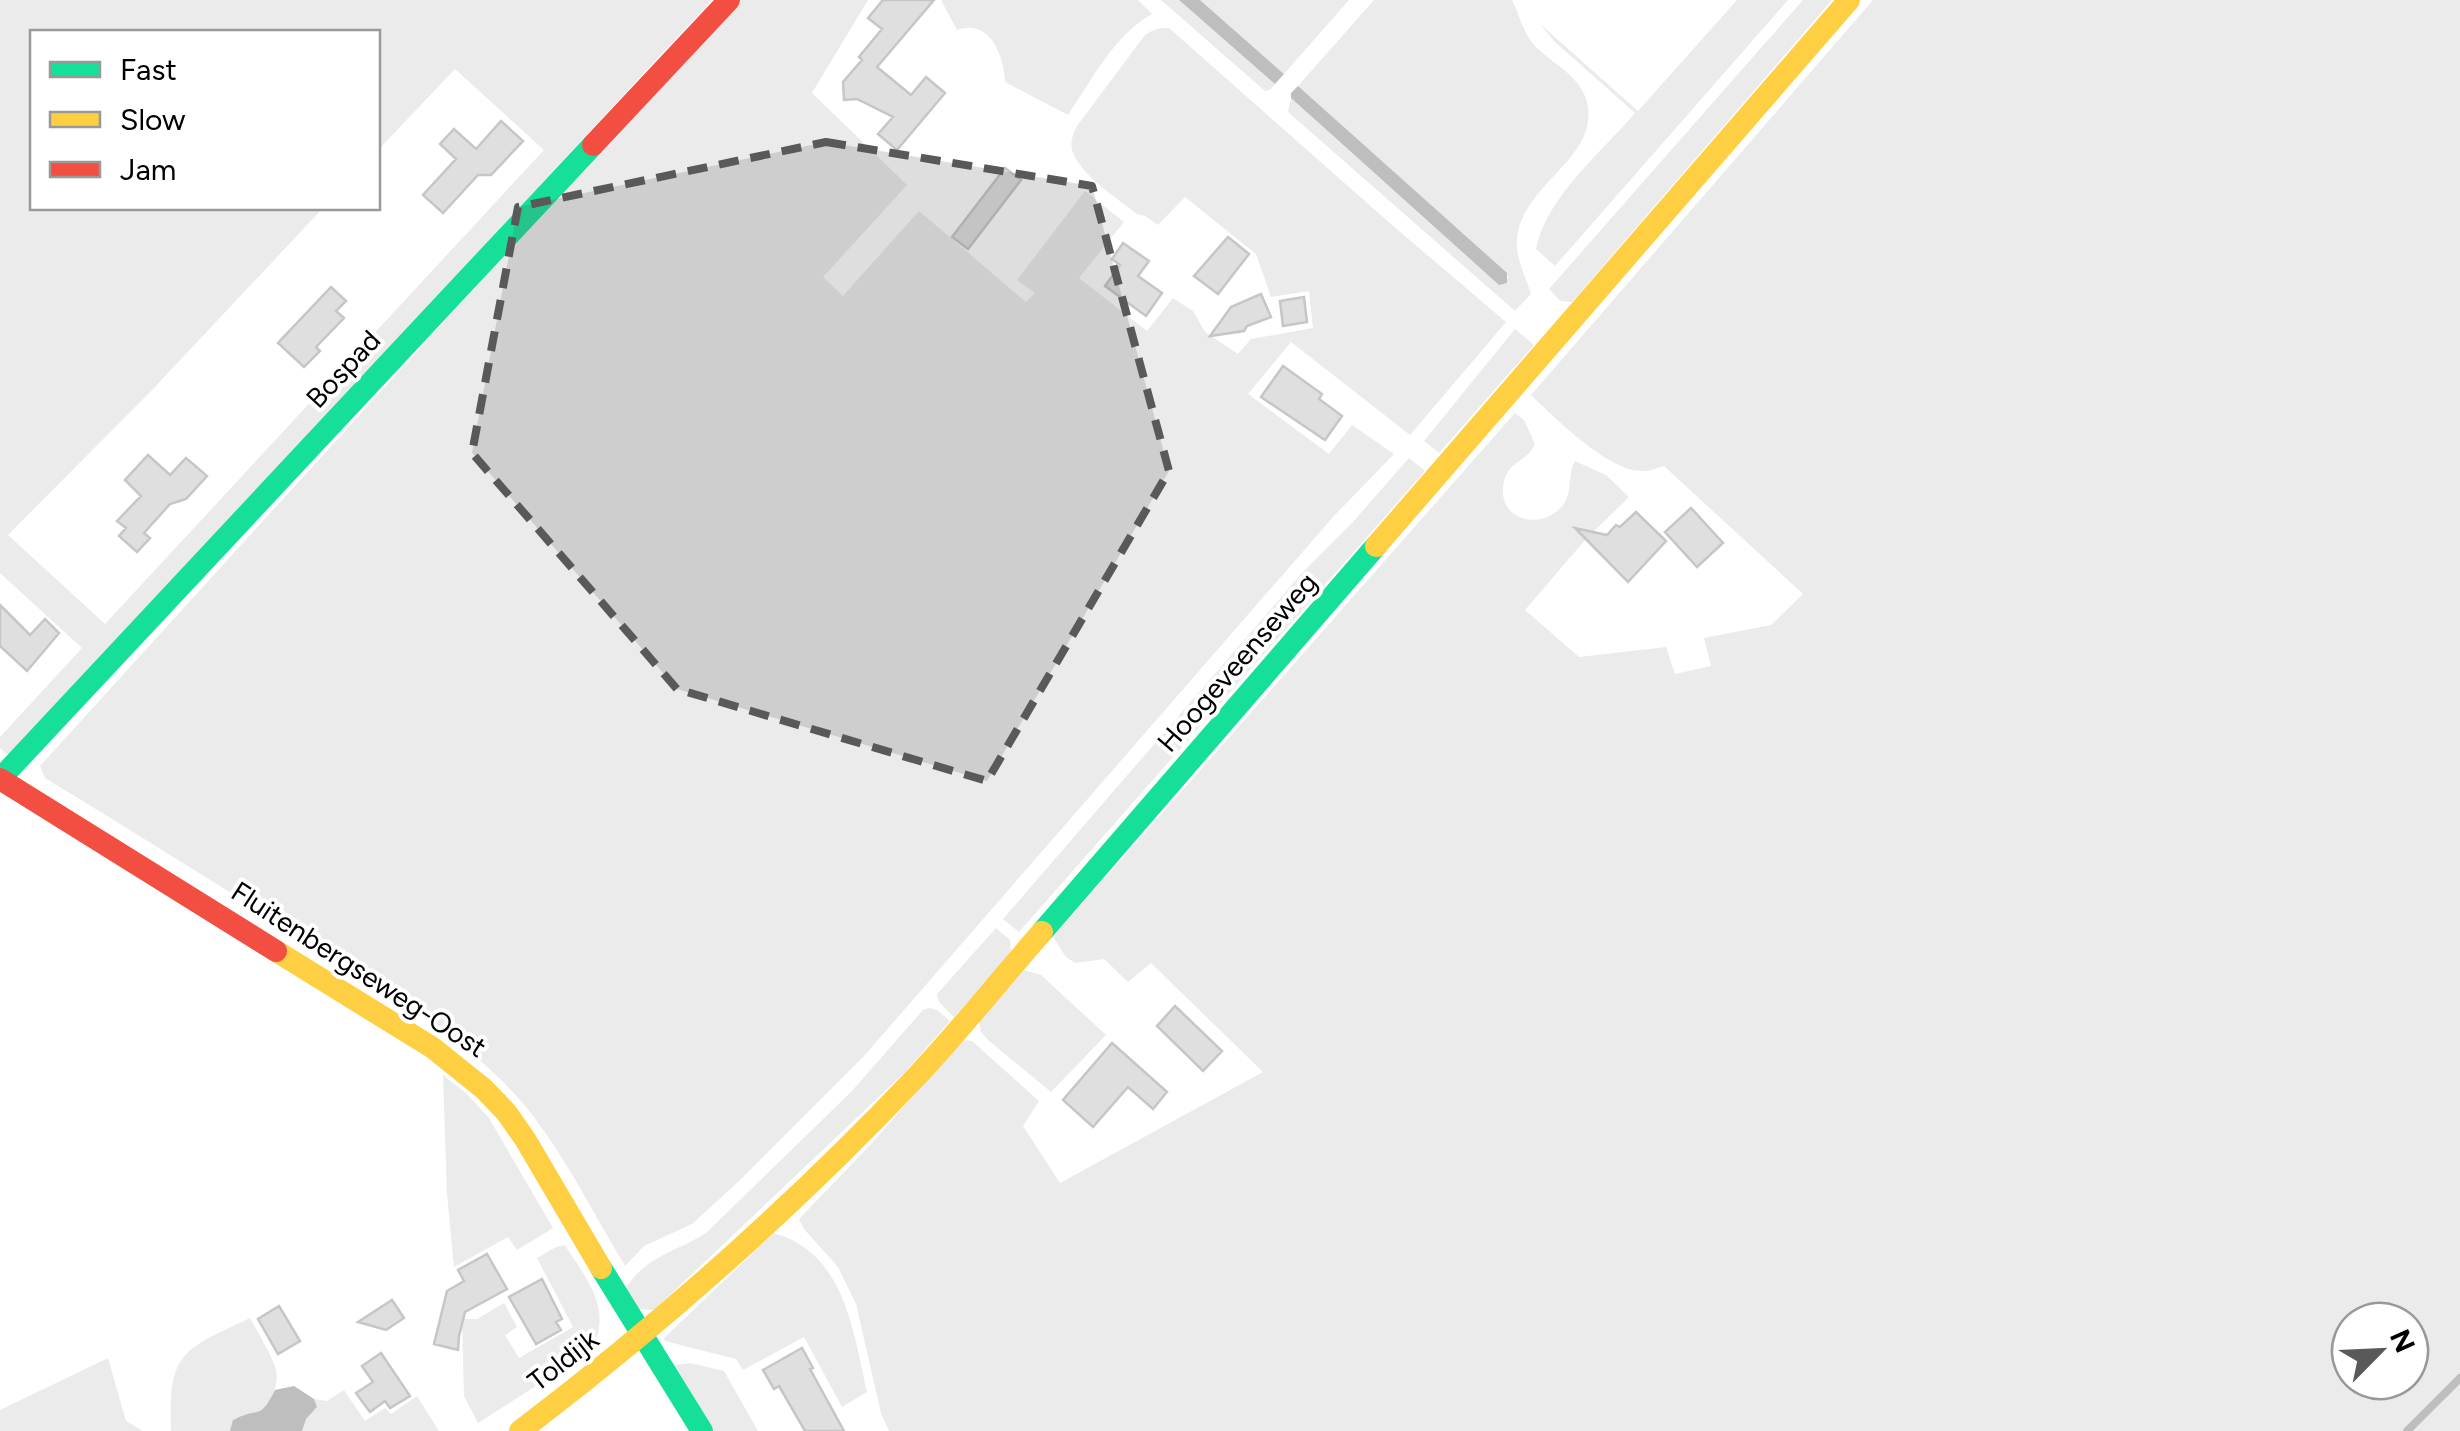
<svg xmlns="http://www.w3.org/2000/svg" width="2460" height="1431" font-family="Figtree,sans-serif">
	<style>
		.green { fill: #ebebeb; fill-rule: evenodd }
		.water { fill: #bebebe }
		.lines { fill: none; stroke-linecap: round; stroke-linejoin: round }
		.stream { stroke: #bebebe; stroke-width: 8 }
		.building { fill: #dfdfdf; stroke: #c6c6c6; stroke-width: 2.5 }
		.fast { stroke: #16e098; stroke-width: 22 }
		.slow { stroke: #ffcf43; stroke-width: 22 }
		.jam { stroke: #f24e42; stroke-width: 22 }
		.marked { fill: #595959; fill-opacity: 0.2; stroke: #595959; stroke-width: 8; stroke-dasharray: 20 12; stroke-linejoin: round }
		.labels { text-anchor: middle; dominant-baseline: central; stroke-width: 8; stroke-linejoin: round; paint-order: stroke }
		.street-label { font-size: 28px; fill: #000; stroke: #fff }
	</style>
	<rect width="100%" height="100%" fill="#fff"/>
	<path class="green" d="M 0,0 L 712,0 L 9,756 L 0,748 L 0,737 L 82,648 L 0,573 ZM 32,32 L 378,32 L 378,150 L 455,69 L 544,150 L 105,624 L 8,535 L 153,389 L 323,208 L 32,208 Z
		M 737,0 L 868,0 L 812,93 L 907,185 L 823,277 L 843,296 L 919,211 L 1026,302 L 1035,293 L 1017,280 L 1085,191 L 1124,222 L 1079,278 L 1147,331 L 1173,298 L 1193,311 L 1205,332 L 1238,354 L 1251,339 L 1313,328 L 1309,291 L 1271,297 L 1256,254 L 1185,197 L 1158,225 L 1145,216 L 1137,214 C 1118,199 1079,174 1072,150 C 1070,141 1073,134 1077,126 L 1145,35 C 1153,30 1159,27 1169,28 L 1392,225 L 1506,322 L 1410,435 L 1291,342 L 1248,394 L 1329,454 L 1352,425 L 1394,454 L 1333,517 L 864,1056 L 738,1182 L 692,1224 L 644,1246 L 625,1266 C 595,1216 568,1162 533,1116 C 480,1046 385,991 311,943 C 223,888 134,832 45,778 L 40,766 Z
		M 941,0 L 1138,0 L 1152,14 C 1114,35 1092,80 1068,115 L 1005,82 C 1004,56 990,18 957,30 Z
		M 1161,0 L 1179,0 L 1275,84 L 1270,90 L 1265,91 Z
		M 1200,0 L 1349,0 L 1284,74 Z
		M 1374,0 L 1512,0 C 1520,16 1523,34 1536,47 C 1552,63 1576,74 1585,96 C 1607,157 1518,183 1517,242 C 1516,260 1526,277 1531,294 L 1515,311 L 1288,112 L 1291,98 L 1499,285 L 1509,277 L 1298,86 Z
		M 1737,0 L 1788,0 L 1555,266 L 1536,249 C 1547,196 1601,153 1635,113 L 1555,42 L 1539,23 L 1638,111 Z
		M 1803,0 L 1832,0 L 1572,302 L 1560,301 L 1549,289 Z
		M 1873,0 L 2460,0 L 2460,1431 L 889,1431 L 881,1413 L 856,1304 L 838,1267 L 804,1229 L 799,1219 L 872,1143 L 962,1040 L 972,1041 L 1039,1101 L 1023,1126 L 1060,1183 L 1263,1072 L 1151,963 L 1128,982 L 1104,959 L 1075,963 L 1066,957 L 1053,937 L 1515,413 L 1524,420 L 1535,444 C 1529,460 1510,461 1505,478 C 1492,518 1540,534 1563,505 C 1573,492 1567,475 1575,461 L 1606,475 L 1629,497 L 1586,539 L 1525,610 L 1579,657 L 1666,647 L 1675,674 L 1711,666 L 1704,638 L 1771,625 L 1803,594 L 1664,466 C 1657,468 1648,472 1641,471 C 1607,470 1555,418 1531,395 ZM 2350,1321 L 2410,1321 L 2410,1381 L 2350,1381 Z
		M 1515,329 L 1534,345 L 1439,453 L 1424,441 Z
		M 1409,458 L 1425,471 L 1019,932 L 1003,919 L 1303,572 L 1352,523 Z
		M 996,928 L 1010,940 L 1011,953 L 954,1017 L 939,1002 L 937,994 Z
		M 1024,970 L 1041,975 L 1106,1035 L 1051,1092 L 988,1040 L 981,1032 L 979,1021 Z
		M 930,1008 L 937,1010 L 950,1021 L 906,1071 L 654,1310 L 639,1309 L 626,1288 C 646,1256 676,1252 706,1233 L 851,1092 L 923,1010 Z
		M 443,1075 L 466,1093 L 489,1118 L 553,1228 L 517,1250 L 508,1237 L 454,1267 L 447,1194 Z
		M 774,1233 C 845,1253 853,1331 867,1392 L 842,1407 L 804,1337 L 743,1370 L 736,1359 L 665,1341 L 664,1338 Z
		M 565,1245 C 584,1276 609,1302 596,1340 L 536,1386 L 478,1423 L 464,1396 L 462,1319 L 477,1319 L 504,1303 L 517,1327 L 505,1335 L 519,1358 L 573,1327 L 537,1258 L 556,1247 Z
		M 250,1318 C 257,1331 273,1357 276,1370 C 279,1381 273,1401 264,1408 C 256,1415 243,1414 234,1419 L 230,1431 L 171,1431 C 168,1351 183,1350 250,1318 Z
		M 108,1358 L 126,1421 L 143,1431 L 0,1431 L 0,1410 Z
		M 690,1363 L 724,1371 L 758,1431 L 714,1431 L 674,1365 Z
		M 344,1390 L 365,1421 L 385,1408 L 391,1414 L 417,1396 L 439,1431 L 302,1431 L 306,1419 L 317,1407 L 314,1399 L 327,1401 Z"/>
	<path class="water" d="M 1179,0 L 1200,0 L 1284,74 L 1275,84 Z
		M 1298,86 L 1507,273 L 1507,283 L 1499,285 L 1291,98 L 1291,93 Z
		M 294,1386 L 314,1399 L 317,1407 L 306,1419 L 302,1431 L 230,1431 L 233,1420 C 259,1406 259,1422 275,1390 Z"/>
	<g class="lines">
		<path class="stream" d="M 2407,1431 L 2460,1378"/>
	</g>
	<path class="building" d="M 883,0 L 934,0 L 877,67 L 911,95 L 926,77 L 945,93 L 897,150 L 878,134 L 893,117 L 857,99 L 844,100 L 843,82 L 862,60 L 859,57 L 882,29 L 868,18 Z
		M 501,121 L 523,141 L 491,175 L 478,175 L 443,213 L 423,195 L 456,159 L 440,144 L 454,129 L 476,149 Z
		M 1005,168 L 1021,180 L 968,249 L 952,237 Z
		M 1228,237 L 1249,254 L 1218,294 L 1194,276 Z
		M 1123,243 L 1149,261 L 1138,276 L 1162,293 L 1146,316 L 1105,286 L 1120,265 L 1112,259 Z
		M 331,287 L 346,301 L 336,311 L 344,318 L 316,347 L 320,351 L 304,367 L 278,343 Z
		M 1261,294 L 1271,317 L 1247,326 L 1244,331 L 1210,336 L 1231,307 Z
		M 1304,297 L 1307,322 L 1283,326 L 1280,301 Z
		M 1283,366 L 1322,394 L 1319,399 L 1342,416 L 1325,440 L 1261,397 Z
		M 148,455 L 170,475 L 186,458 L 207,476 L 186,499 L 170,504 L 144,533 L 150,538 L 137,552 L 119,536 L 126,528 L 117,521 L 141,496 L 125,480 Z
		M 1691,508 L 1723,543 L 1697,567 L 1665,532 Z
		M 1636,512 L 1666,541 L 1628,582 L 1575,528 L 1607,535 L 1616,525 L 1620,527 Z
		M 0,605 L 30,635 L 45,619 L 59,633 L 27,671 L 0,646 Z
		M 1175,1006 L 1222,1051 L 1203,1071 L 1157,1026 Z
		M 1112,1043 L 1167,1092 L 1153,1109 L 1128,1087 L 1093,1127 L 1063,1100 Z
		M 487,1254 L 507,1289 L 465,1312 L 459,1336 L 458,1350 L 434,1344 L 447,1291 L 464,1281 L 458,1270 Z
		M 542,1279 L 562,1319 L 556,1322 L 561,1330 L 536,1344 L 509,1297 Z
		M 392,1300 L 404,1318 L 386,1330 L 358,1322 Z
		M 279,1306 L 300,1341 L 278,1354 L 258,1319 Z
		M 802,1348 L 813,1368 L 810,1369 L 844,1431 L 805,1431 L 779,1386 L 774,1389 L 763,1370 Z
		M 381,1353 L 410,1396 L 390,1408 L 385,1401 L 370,1412 L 356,1393 L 373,1382 L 362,1366 Z"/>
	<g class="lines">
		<path class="fast" d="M 0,779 L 593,145
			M 1042,932 L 1376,546
			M 601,1268 L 702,1431"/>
		<path class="slow" d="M 1376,546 L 1849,0
			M 276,951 L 433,1048 L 484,1089 L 506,1112 L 525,1139 L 601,1268
			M 520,1431 C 661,1324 795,1205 917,1076 C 960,1030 1000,980 1042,932"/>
		<path class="jam" d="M 593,145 L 729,0
			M 0,779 L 276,951"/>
	</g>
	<path class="marked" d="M 826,142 L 1092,186 L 1169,471 L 987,781 L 677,689 L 472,453 L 518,207 Z"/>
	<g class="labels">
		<g class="street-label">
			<text transform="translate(343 369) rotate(-47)">Bospad</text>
			<text transform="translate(1237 662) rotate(-49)">Hoogeveenseweg</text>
			<text transform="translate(359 969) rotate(33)">Fluitenbergseweg-Oost</text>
			<text transform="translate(563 1360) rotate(-38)">Toldijk</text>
		</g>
	</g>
	<rect x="30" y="30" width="350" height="180" fill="#ffffff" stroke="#999999" stroke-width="2.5"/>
	<rect x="50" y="62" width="50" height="15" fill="#16e098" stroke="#999999" stroke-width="2.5"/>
	<text x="120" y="80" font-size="30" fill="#000000">Fast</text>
	<rect x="50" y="112" width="50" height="15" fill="#ffcf43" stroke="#999999" stroke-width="2.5"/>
	<text x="120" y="130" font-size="30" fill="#000000">Slow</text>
	<rect x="50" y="162" width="50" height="15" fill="#f24e42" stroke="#999999" stroke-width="2.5"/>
	<text x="120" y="180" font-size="30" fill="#000000">Jam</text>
	<g transform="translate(2380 1351) rotate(66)"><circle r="48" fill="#ffffff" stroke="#999999" stroke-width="2.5"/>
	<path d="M0-8L18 38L0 25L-18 38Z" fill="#595959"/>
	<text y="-15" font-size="28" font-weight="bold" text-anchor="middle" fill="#000000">N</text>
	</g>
</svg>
